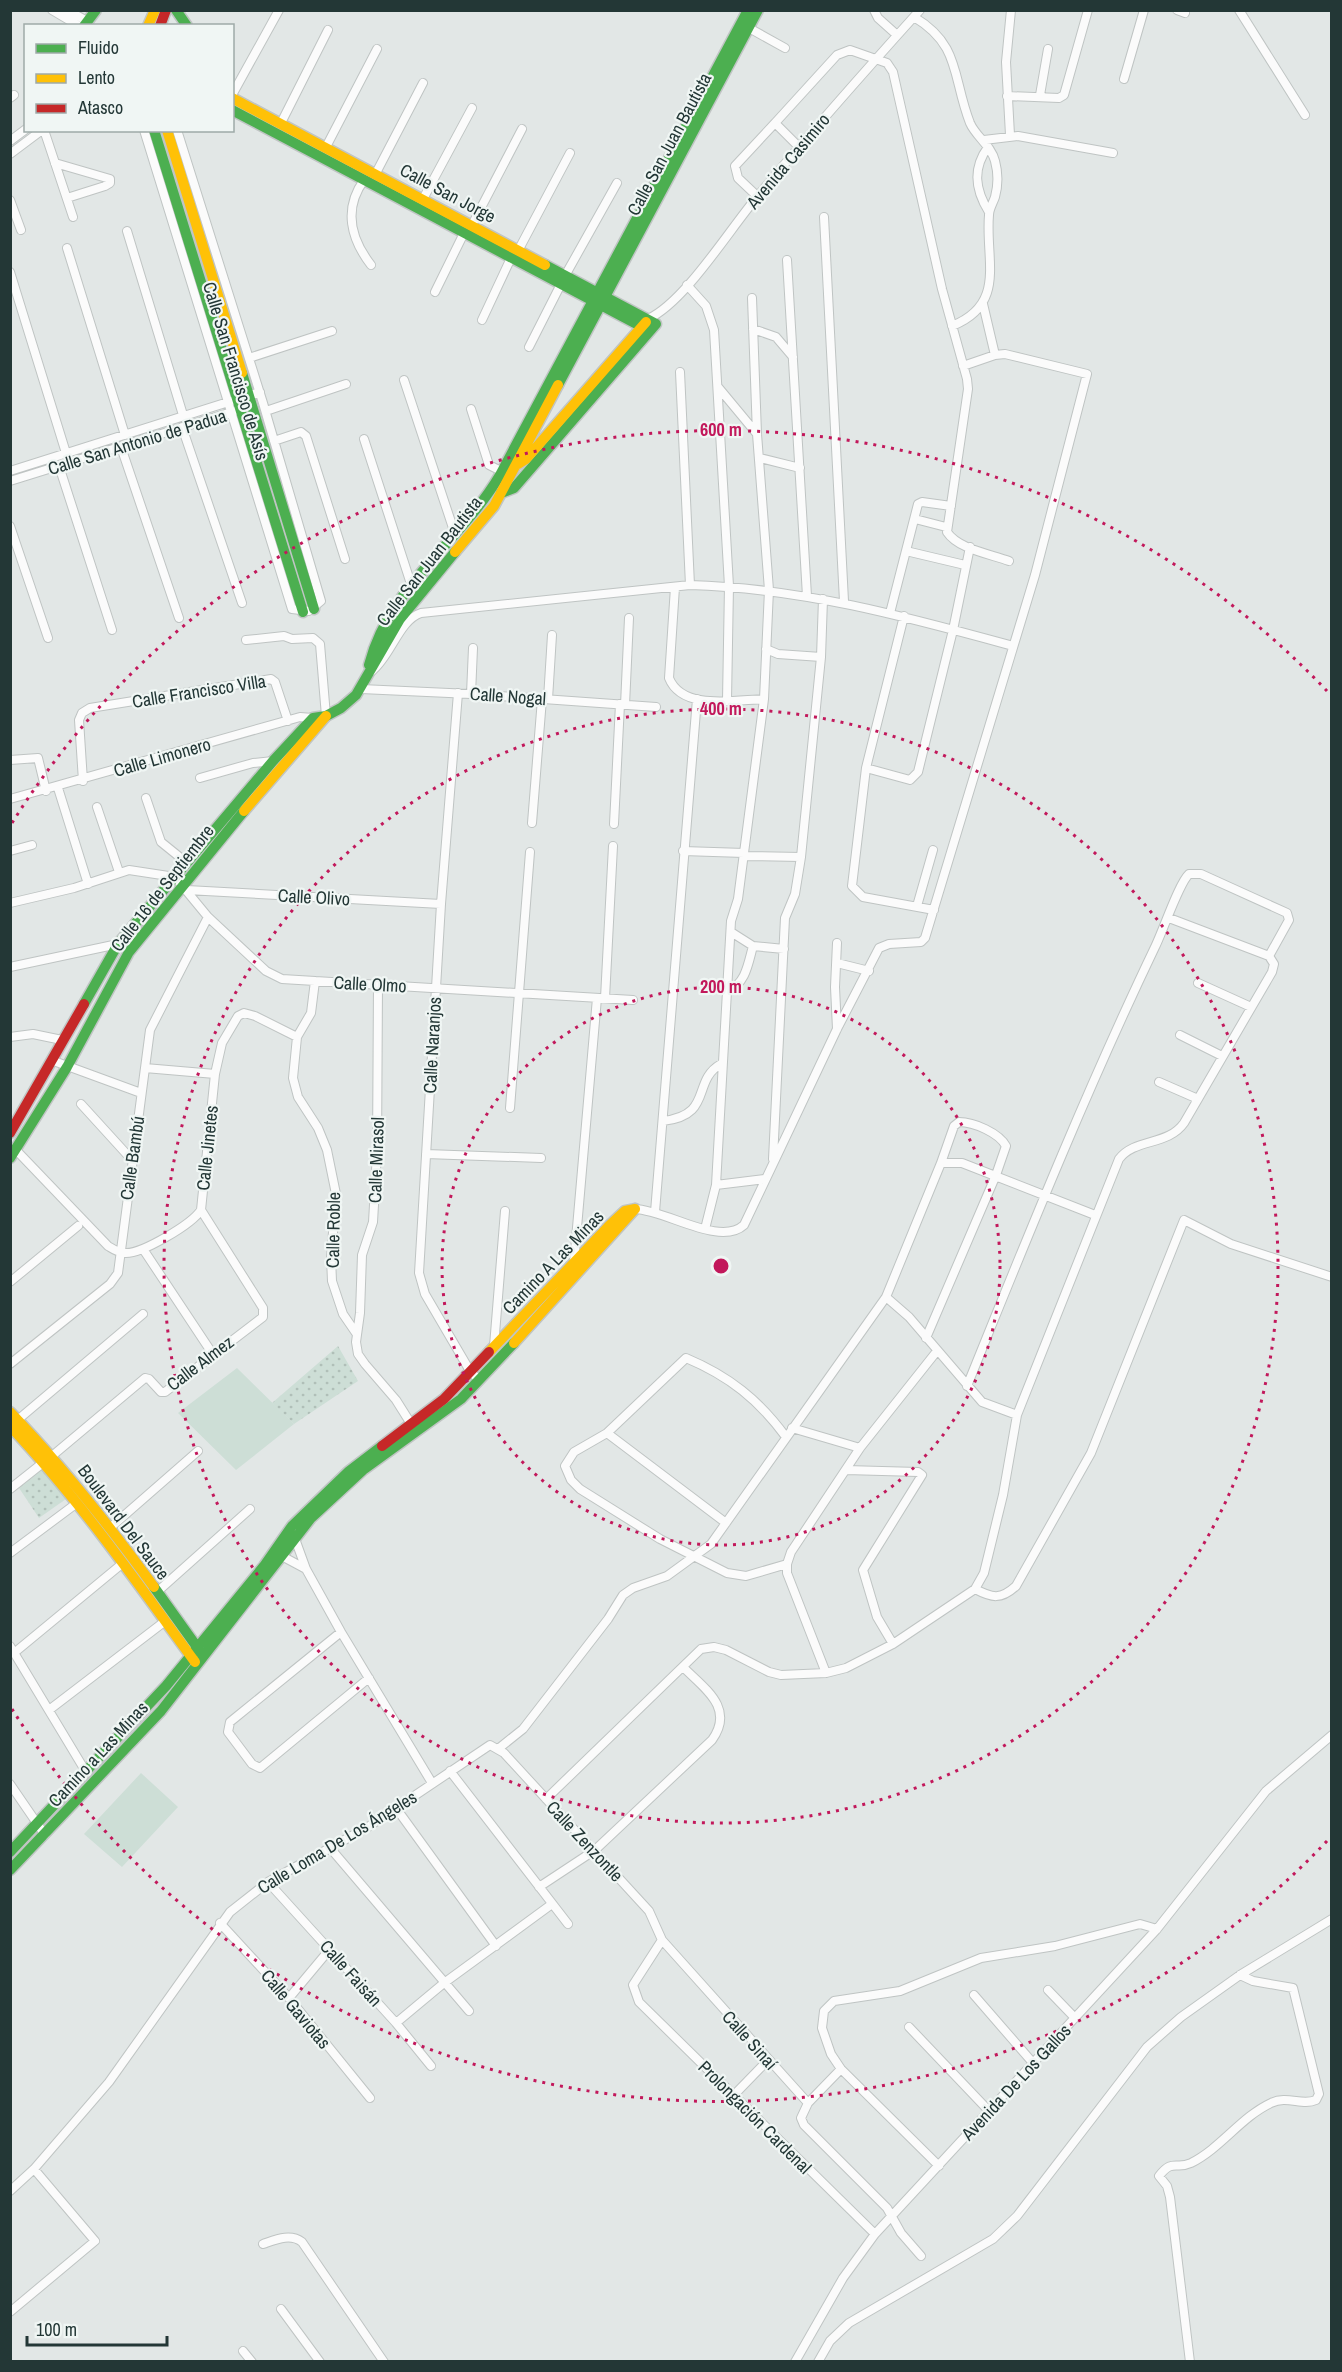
<svg xmlns="http://www.w3.org/2000/svg" width="1342" height="2372" font-family="'Archivo Narrow',sans-serif">
	<style>
		.grass { fill: #cdded6 }
		.park { fill: url(#park-dots) }
		.lines { fill: none; stroke-linecap: round; stroke-linejoin: round }
		.street-casing { stroke: #bfc4c3; stroke-width: 10 }
		.fast-casing { stroke: #c0c5c4; stroke-width: 13 }
		.slow-casing { stroke: #c0c5c4; stroke-width: 13 }
		.jam-casing { stroke: #c0c5c4; stroke-width: 13 }
		.street { stroke: #fbfbfb; stroke-width: 8 }
		.fast { stroke: #4caf50; stroke-width: 10 }
		.slow { stroke: #ffc107; stroke-width: 10 }
		.jam { stroke: #c62828; stroke-width: 10 }
		.ring { fill: none; stroke: #c2185b; stroke-width: 3; stroke-dasharray: 3 6 }
		.labels { text-anchor: middle; dominant-baseline: central; stroke-width: 4.5; stroke-linejoin: round; paint-order: stroke }
		.street-label { font-size: 18px; fill: #233736; stroke: #f0f6f4 }
		.centre { fill: #c2185b; stroke: #f0f6f4; stroke-width: 3 }
		.ring-label { font-size: 18px; text-anchor: middle; font-weight: bold; fill: #c2185b; stroke: #f0f6f4; stroke-width: 4.5; stroke-linejoin: round; paint-order: stroke }
	</style>
	<defs>
		<pattern id="park-dots" width="8" height="8" patternUnits="userSpaceOnUse" patternTransform="scale(1.5)"><rect width="8" height="8" fill="#cdded6"/><path d="M2 2h.1M6 6h.1" fill="none" stroke="#b0bfb8" stroke-width="1.8" stroke-linecap="round"/></pattern>
	</defs>
	<rect width="100%" height="100%" fill="#e2e7e6"/>
	<path class="grass" d="M 237,1368 L 294,1424 L 236,1470 L 178,1413 Z
		M 141,1773 L 178,1807 L 122,1867 L 84,1834 Z"/>
	<path class="park" d="M 338,1346 L 358,1381 L 294,1424 L 272,1403 Z
		M 45,1465 L 66,1499 L 39,1518 L 19,1488 Z"/>
	<g class="lines">
		<g class="street-casing">
			<path id="street" d="M 52,10 L 79,26
				M 67,10 L 87,21
				M 874,10 L 878,18 L 897,35
				M 1177,10 L 1185,13
				M 1239,10 L 1305,115
				M 914,17 C 961,45 952,77 970,123 C 976,137 991,145 995,161 C 998,172 998,186 995,197 C 993,203 989,209 989,215 C 985,260 1007,304 952,326
				M 749,28 L 785,48
				M 1124,79 L 1144,10
				M 232,95 L 279,10
				M 1040,95 L 1048,49
				M 1007,96 L 1059,98 L 1064,95 L 1088,10
				M 10,98 L 14,95
				M 281,123 L 328,30
				M 44,130 L 73,217
				M 144,130 L 292,609 L 309,611 L 321,601 L 263,403 L 177,130
				M 1010,135 L 1006,62 L 1011,10
				M 984,140 L 1018,136 L 1113,153
				M 10,141 L 26,129
				M 326,147 L 377,49
				M 988,147 C 972,169 975,190 989,212
				M 800,148 L 775,123 L 837,55 L 850,50 L 887,63 L 893,72 L 942,289 L 967,379 L 968,389 L 947,532 C 958,549 990,554 1009,561
				M 10,154 L 42,130
				M 55,163 L 110,179 L 110,183 L 105,186 L 67,198
				M 376,173 L 423,83
				M 364,180 C 343,209 351,239 371,265
				M 757,196 L 738,178 L 735,166 L 775,123
				M 423,199 L 472,108
				M 10,200 L 21,230
				M 824,217 L 844,601
				M 472,225 L 522,129
				M 127,231 L 183,415
				M 67,248 L 125,435
				M 519,249 L 570,153
				M 787,260 L 807,596
				M 10,272 L 66,453
				M 566,274 L 617,183
				M 687,285 L 706,306 L 714,330 L 729,586 L 727,700
				M 435,292 L 464,233
				M 983,304 L 995,355
				M 648,319 C 685,302 729,230 757,197 C 810,133 865,71 920,10
				M 482,320 L 511,258
				M 753,329 L 776,337 L 793,357
				M 529,347 L 561,284
				M 249,358 L 332,331
				M 680,372 L 690,585
				M 404,380 L 455,534
				M 718,387 L 757,434
				M 471,409 L 489,465 L 499,470 L 505,469
				M 266,411 L 346,384
				M 182,427 L 242,603
				M 364,439 L 411,584
				M 274,441 L 301,432 L 306,436 L 345,559
				M 121,447 L 179,618
				M 760,458 L 800,468
				M 59,466 L 112,630
				M 10,471 L 260,392
				M 10,481 L 235,411
				M 915,519 L 946,527
				M 10,526 L 48,638
				M 906,551 L 965,565
				M 675,587 L 669,678 C 682,711 735,700 764,699
				M 890,613 L 918,504 L 922,502 L 951,506
				M 904,616 L 866,768 L 852,886 L 863,897 L 934,910
				M 246,640 L 284,636 L 292,639 L 313,638 L 320,644 L 326,716
				M 766,649 L 778,654 L 821,657
				M 372,671 C 391,656 399,620 421,613 L 690,585 C 802,588 907,617 1013,646
				M 361,689 L 471,694 L 656,707
				M 458,693 L 441,904 L 419,1273 L 425,1294 L 470,1371 L 479,1380
				M 471,694 L 473,648
				M 548,699 L 552,635
				M 625,705 L 629,618
				M 10,760 L 38,758 L 46,791
				M 866,768 L 910,780 L 918,772 L 953,630 L 970,547
				M 200,778 L 253,763 L 273,761
				M 83,781 L 79,720 L 82,713 L 90,708 L 271,679 L 275,682 L 288,721
				M 58,788 L 88,884
				M 146,798 L 161,842 L 187,863
				M 10,799 L 300,717 L 313,718
				M 97,807 L 119,872
				M 532,823 L 542,699
				M 614,824 L 620,704
				M 10,851 L 32,845
				M 683,851 L 744,853
				M 744,856 L 801,857
				M 187,890 L 441,904
				M 10,903 L 74,888 L 129,870 L 175,877 L 208,917 L 266,971 L 282,979 L 633,1000
				M 917,906 L 933,850
				M 1169,918 L 1269,956
				M 731,932 L 753,946
				M 837,963 L 869,971
				M 10,967 L 118,944
				M 315,981 L 311,1013 L 297,1037 L 293,1078 L 298,1097 L 318,1128 L 327,1150 L 336,1194 L 331,1258 L 332,1281 L 343,1314 L 356,1333
				M 1198,983 L 1251,1007
				M 378,984 L 377,1153 L 373,1222 L 362,1255 L 360,1313 L 356,1342 L 358,1354 L 365,1364 L 396,1400 L 413,1427
				M 728,991 C 746,983 748,964 753,946 L 784,949
				M 605,998 L 613,846
				M 837,1029 L 835,987 L 837,943
				M 1180,1035 L 1222,1056
				M 10,1037 L 33,1034 L 62,1040
				M 51,1060 L 141,1093
				M 145,1068 L 215,1074
				M 1159,1082 L 1198,1099
				M 81,1104 L 132,1160
				M 510,1108 L 530,852
				M 663,1121 C 714,1115 691,1081 721,1064
				M 16,1150 L 108,1246 C 113,1249 118,1253 125,1253 C 142,1254 192,1224 201,1210
				M 426,1154 L 541,1158
				M 773,1159 L 785,918 L 795,894 L 801,857 L 821,657 L 823,599
				M 716,1185 L 765,1179
				M 635,1209 C 666,1210 720,1247 744,1225 L 837,1029 L 879,948 L 889,944 L 921,942 L 925,938 L 1035,575 L 1087,374 L 1005,354 L 995,355 L 963,366
				M 655,1212 L 697,699
				M 705,1229 L 716,1185 L 731,921 L 738,899 L 764,699 L 769,590 L 757,434 L 752,298
				M 143,1249 L 212,1353
				M 574,1262 L 597,998
				M 10,1282 L 78,1226
				M 886,1297 L 909,1317 L 982,1402 L 1017,1415
				M 926,1338 L 996,1175 L 1006,1146 C 999,1133 974,1122 959,1122 L 954,1126 L 941,1163
				M 494,1346 L 505,1211
				M 10,1364 L 110,1284 L 118,1273 L 150,1030 L 208,917
				M 14,1423 L 143,1314
				M 792,1428 L 860,1448
				M 607,1433 L 726,1523
				M 786,1437 C 759,1400 729,1376 686,1358 L 607,1433 L 574,1452 L 565,1466 L 571,1480 L 580,1489 L 660,1539 L 727,1573 L 746,1576 L 787,1564
				M 52,1456 L 145,1378 L 149,1379 L 161,1392 L 165,1392 L 263,1317 L 263,1308 L 201,1210 L 215,1074 L 222,1043 L 238,1016 L 244,1013 L 255,1016 L 297,1037
				M 846,1470 L 918,1472 L 922,1475 L 863,1570 L 877,1617 L 893,1644
				M 10,1489 L 44,1462
				M 111,1527 L 198,1451
				M 294,1536 L 306,1569 L 341,1632 L 432,1783
				M 10,1553 L 77,1503
				M 278,1554 L 306,1569
				M 975,1589 C 992,1598 1001,1600 1016,1586 L 1091,1453 L 1184,1220 L 1231,1244 L 1332,1277
				M 157,1592 L 250,1509
				M 341,1632 L 230,1722 L 228,1732 L 252,1764 L 260,1768 L 369,1678
				M 10,1646 L 86,1772
				M 14,1653 L 123,1563
				M 826,1673 L 787,1573 L 787,1564 L 791,1552 L 860,1448 L 937,1351
				M 49,1710 L 164,1622
				M 498,1749 L 523,1729 L 608,1619 L 623,1595 L 633,1588 L 667,1576 L 711,1544 L 886,1297 L 941,1163 L 962,1163 L 1095,1215
				M 450,1771 L 568,1924
				M 10,1784 L 45,1835
				M 546,1799 L 701,1649 L 714,1647 L 726,1650 L 769,1672 L 781,1675 L 826,1673 L 846,1668 L 893,1644 L 975,1589 L 984,1573 L 1003,1495 L 1017,1415 L 1119,1159 C 1135,1138 1168,1146 1184,1123 L 1272,972 L 1274,964 L 1269,956 L 1289,920 L 1287,913 L 1201,874 L 1189,874 C 1179,883 1163,931 1155,947 C 1086,1091 1027,1238 967,1386
				M 396,1808 L 496,1946
				M 331,1849 L 469,2011
				M 268,1882 L 396,2023 L 431,2066
				M 539,1887 L 595,1850 L 712,1740 C 735,1708 705,1689 683,1667
				M 220,1923 L 289,1998 L 370,2098
				M 662,1940 L 633,1985 L 639,2002 L 875,2234
				M 1048,1990 L 1075,2018
				M 974,1995 L 1033,2063
				M 289,1998 L 330,1949
				M 396,2023 L 444,1983 L 552,1904
				M 909,2027 L 989,2111
				M 841,2069 L 808,2103 L 801,2118 L 804,2125 L 887,2208 L 901,2233 L 921,2256
				M 733,2096 L 768,2060
				M 939,2166 L 841,2069 L 831,2054 L 822,2028 L 824,2011 L 834,2001 L 900,1991 L 981,1958 L 1055,1946 L 1140,1924 L 1157,1929
				M 10,2191 L 34,2169 L 109,2082 L 230,1912 L 268,1882 L 368,1827 L 490,1745 L 504,1753 L 649,1911 L 662,1940 L 808,2103
				M 263,2244 C 275,2240 290,2233 302,2242 L 384,2362
				M 281,2309 L 320,2362
				M 10,2312 L 95,2241 L 34,2169
				M 243,2351 L 252,2362
				M 795,2362 L 843,2278 L 875,2234 L 1157,1929 L 1266,1791 L 1332,1735
				M 818,2362 L 830,2341 L 849,2323 L 993,2239 L 1017,2216 L 1147,2047 L 1181,2017 L 1240,1975 L 1332,1919
				M 1190,2362 L 1170,2197 L 1167,2186 L 1159,2176 C 1173,2158 1176,2170 1191,2163 C 1221,2148 1241,2117 1271,2103 C 1287,2095 1302,2106 1316,2100 L 1319,2094 L 1293,1988 L 1253,1981 L 1240,1975"/>
		</g>
		<g class="fast-casing">
			<path id="fast" d="M 176,10 L 187,26
				M 84,26 L 96,10
				M 232,110 L 650,331
				M 154,130 L 303,612
				M 242,373 L 314,609
				M 558,385 L 758,10
				M 501,493 L 514,488 L 656,324 L 545,265
				M 369,665 C 389,586 460,543 500,475 L 748,10
				M 84,1004 L 118,944 L 273,761 L 313,718 L 326,716 L 341,708 L 356,695 L 400,619 L 455,552
				M 10,1158 L 67,1067 L 129,952 L 244,811
				M 154,1587 L 202,1654
				M 10,1852 L 166,1686 L 264,1566 L 292,1526 L 348,1472 L 382,1446
				M 10,1870 L 161,1711 L 311,1518 L 363,1470 L 461,1399 L 514,1343"/>
		</g>
		<g class="slow-casing">
			<path id="slow" d="M 148,26 L 155,10
				M 232,98 L 545,265
				M 167,130 L 242,373
				M 518,464 L 526,459 L 646,322
				M 455,552 L 494,506 L 558,385
				M 244,811 L 326,716
				M 514,1343 L 635,1209
				M 489,1352 L 609,1226 L 625,1211 L 635,1209
				M 10,1412 C 63,1467 109,1525 154,1587
				M 10,1426 C 79,1499 136,1581 195,1662"/>
		</g>
		<g class="jam-casing">
			<path id="jam" d="M 160,26 L 166,10
				M 10,1133 L 84,1004
				M 382,1446 L 444,1399 L 489,1352"/>
		</g>
		<use href="#street" class="street"/>
		<use href="#fast" class="fast"/>
		<use href="#slow" class="slow"/>
		<use href="#jam" class="jam"/>
	</g>
	<g class="ring">
		<circle cx="721" cy="1266" r="279"/>
		<circle cx="721" cy="1266" r="557"/>
		<path d="M1327 1841A836 836 0 0 1 12 1709M12 823A836 836 0 0 1 1327 691"/>
	</g>
	<g class="labels">
		<g class="street-label">
			<text transform="translate(669 144) rotate(-62)">Calle San Juan Bautista</text>
			<text transform="translate(788 161) rotate(-50)">Avenida Casimiro</text>
			<text transform="translate(448 193) rotate(28)">Calle San Jorge</text>
			<text transform="translate(236 371) rotate(73)">Calle San Francisco de Asís</text>
			<text transform="translate(137 442) rotate(-17)">Calle San Antonio de Padua</text>
			<text transform="translate(429 561) rotate(-52)">Calle San Juan Bautista</text>
			<text transform="translate(199 691) rotate(-9)">Calle Francisco Villa</text>
			<text transform="translate(508 696) rotate(4)">Calle Nogal</text>
			<text transform="translate(162 757) rotate(-16)">Calle Limonero</text>
			<text transform="translate(162 888) rotate(-52)">Calle 16 de Septiembre</text>
			<text transform="translate(314 897) rotate(3)">Calle Olivo</text>
			<text transform="translate(370 984) rotate(3)">Calle Olmo</text>
			<text transform="translate(432 1045) rotate(-87)">Calle Naranjos</text>
			<text transform="translate(207 1148) rotate(-84)">Calle Jinetes</text>
			<text transform="translate(132 1158) rotate(-82)">Calle Bambú</text>
			<text transform="translate(376 1160) rotate(-88)">Calle Mirasol</text>
			<text transform="translate(333 1230) rotate(-89)">Calle Roble</text>
			<text transform="translate(553 1262) rotate(-46)">Camino A Las Minas</text>
			<text transform="translate(200 1363) rotate(-37)">Calle Almez</text>
			<text transform="translate(124 1522) rotate(53)">Boulevard Del Sauce</text>
			<text transform="translate(98 1754) rotate(-47)">Camino a Las Minas</text>
			<text transform="translate(585 1841) rotate(47)">Calle Zenzontle</text>
			<text transform="translate(337 1842) rotate(-31)">Calle Loma De Los Ángeles</text>
			<text transform="translate(351 1973) rotate(48)">Calle Faisán</text>
			<text transform="translate(296 2009) rotate(50)">Calle Gaviotas</text>
			<text transform="translate(750 2040) rotate(48)">Calle Sinaí</text>
			<text transform="translate(1016 2082) rotate(-47)">Avenida De Los Gallos</text>
			<text transform="translate(755 2117) rotate(45)">Prolongación Cardenal</text>
		</g>
	</g>
	<circle cx="721" cy="1266" r="9" class="centre"/>
	<g class="ring-label">
		<text x="721" y="436">600 m</text>
		<text x="721" y="715">400 m</text>
		<text x="721" y="993">200 m</text>
	</g>
	<rect width="1342" height="2372" fill="none" stroke="#233736" stroke-width="24"/>
	<rect x="24" y="24" width="210" height="108" fill="#f0f6f4" stroke="#9eaaa8" stroke-width="1.5"/>
	<rect x="36" y="44" width="30" height="9" fill="#4caf50" stroke="#9eaaa8" stroke-width="1.5"/>
	<text x="78" y="54" font-size="18" fill="#233736">Fluido</text>
	<rect x="36" y="74" width="30" height="9" fill="#ffc107" stroke="#9eaaa8" stroke-width="1.5"/>
	<text x="78" y="84" font-size="18" fill="#233736">Lento</text>
	<rect x="36" y="104" width="30" height="9" fill="#c62828" stroke="#9eaaa8" stroke-width="1.5"/>
	<text x="78" y="114" font-size="18" fill="#233736">Atasco</text>
	<path d="M27 2336v9h140v-9" fill="none" stroke="#233736" stroke-width="3"/>
	<text x="36" y="2336" font-size="18" fill="#233736" stroke="#f0f6f4" stroke-width="4.5" paint-order="stroke">100 m</text>
</svg>
